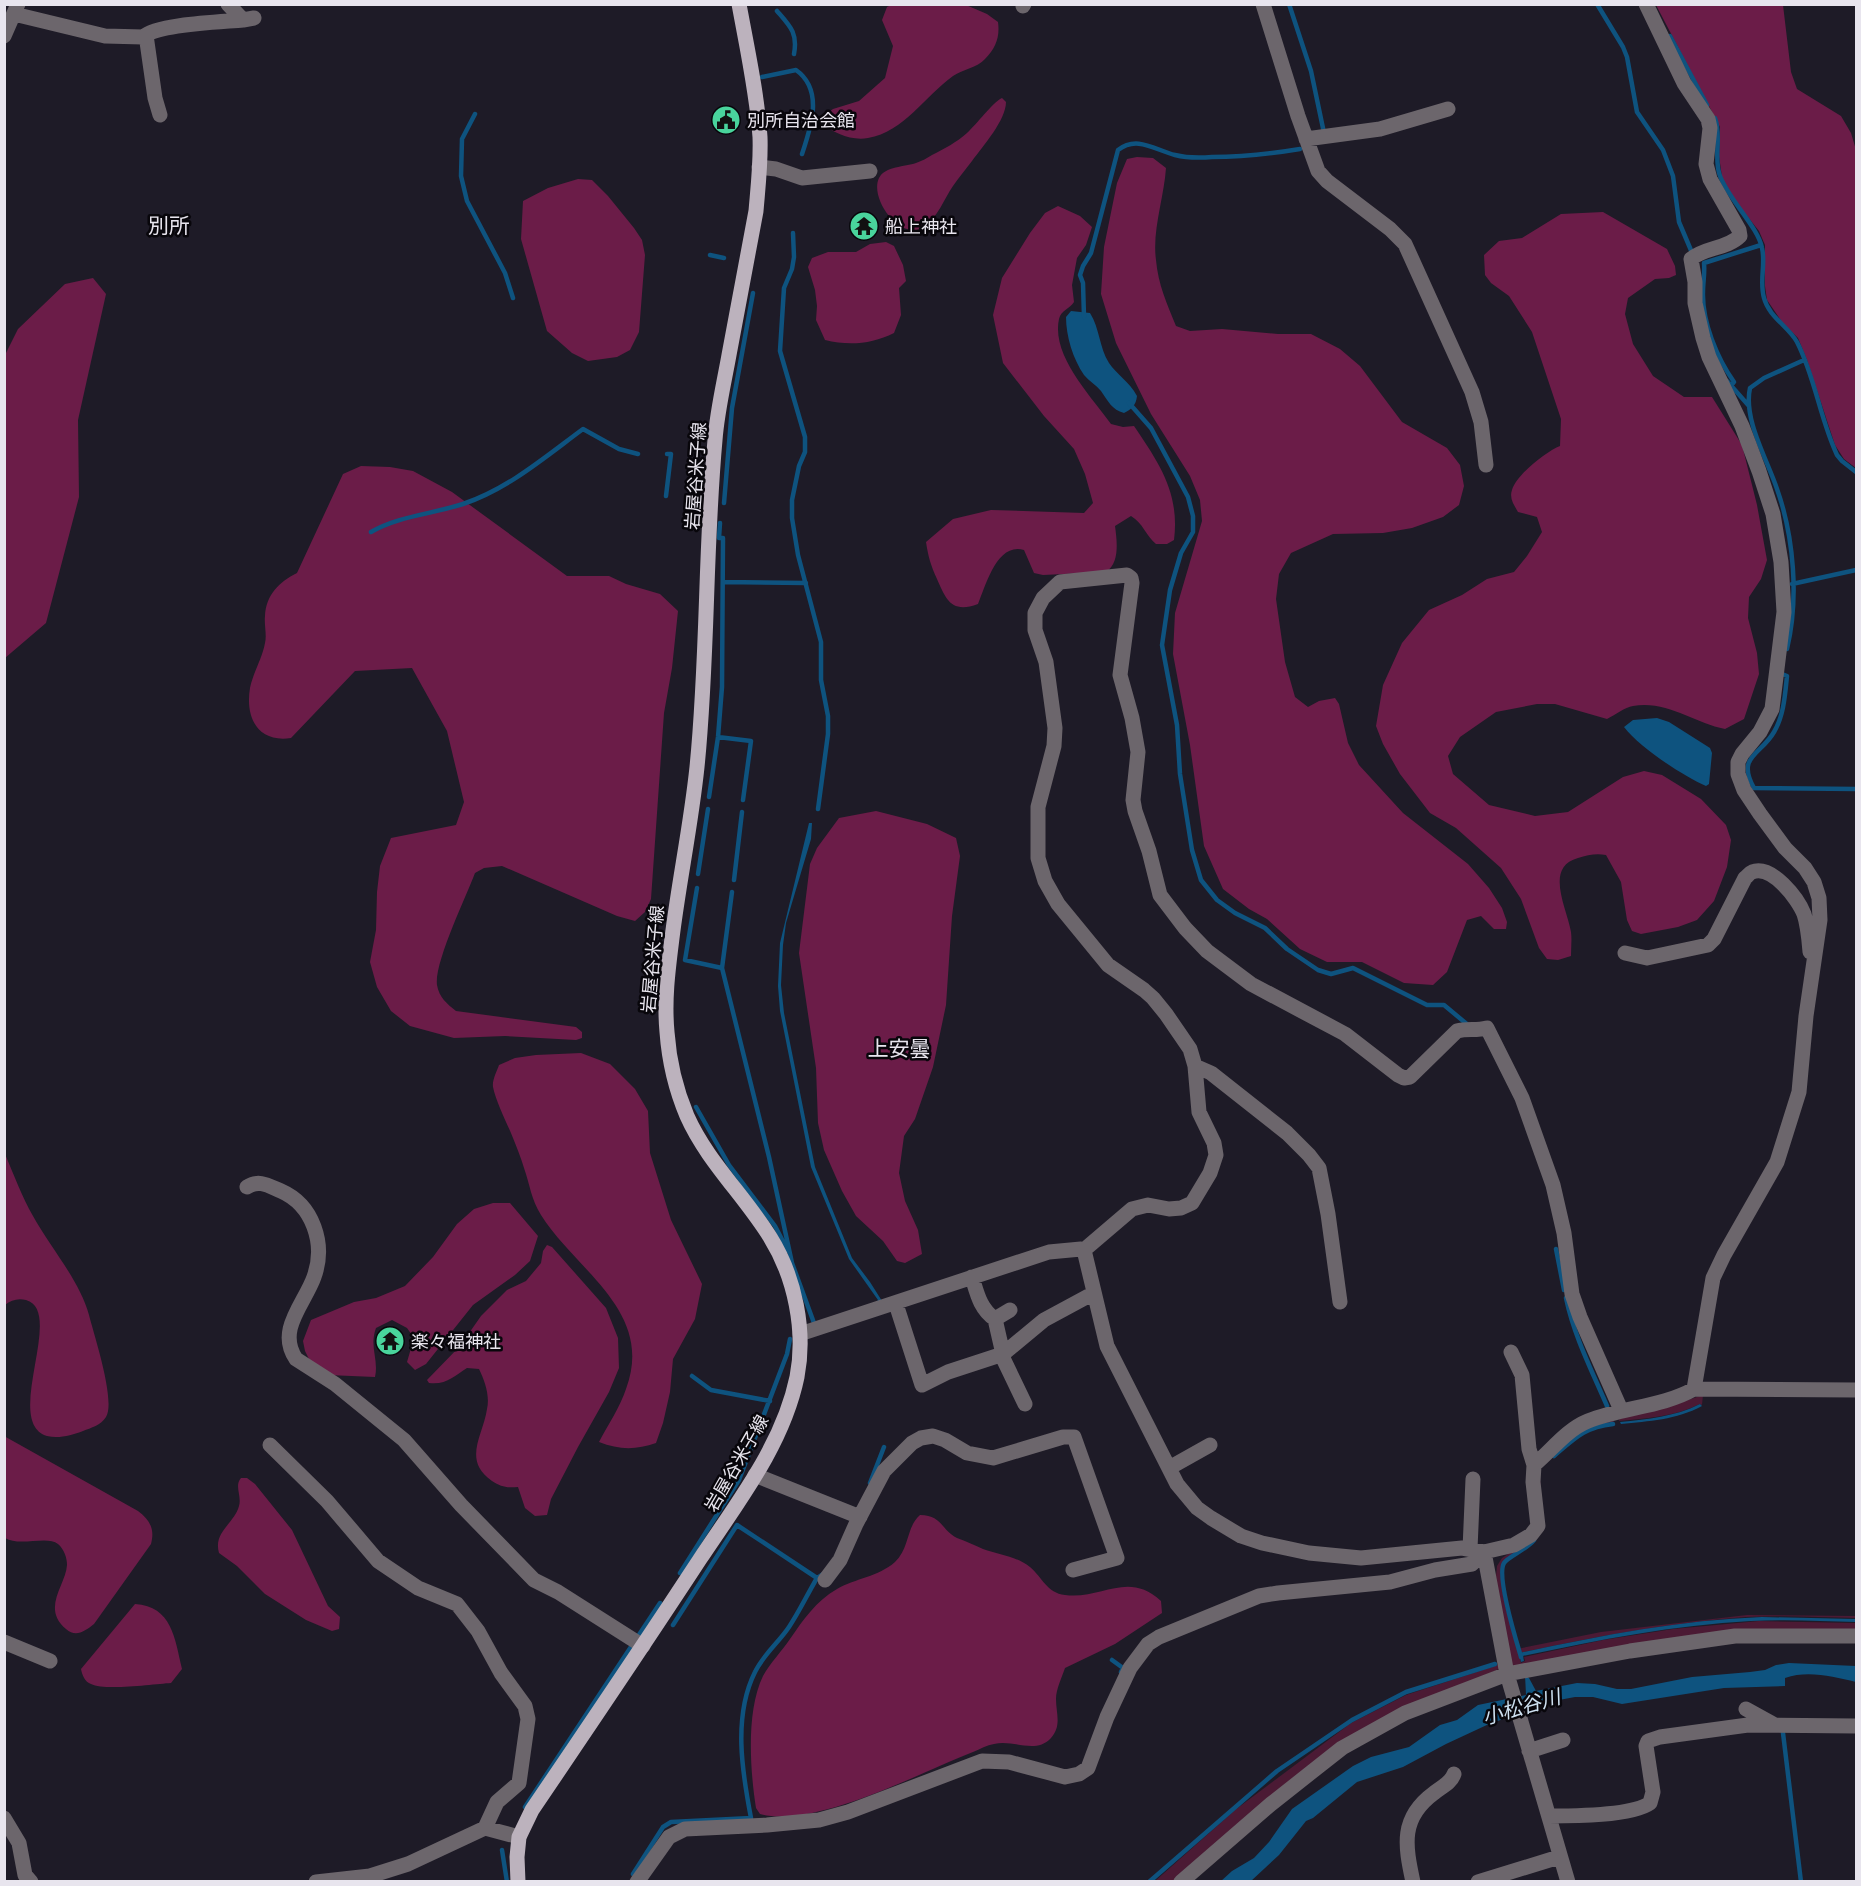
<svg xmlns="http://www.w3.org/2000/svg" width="1861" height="1886" font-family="Barlow,'Noto Sans JP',sans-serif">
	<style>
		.green { fill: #4b1a34 }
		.forest { fill: #6b1c48 }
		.water { fill: #0e537f }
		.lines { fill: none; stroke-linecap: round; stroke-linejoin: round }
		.stream { stroke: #0e537f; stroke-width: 4.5 }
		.minor { stroke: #6c666c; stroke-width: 15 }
		.major { stroke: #bcb2bd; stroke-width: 15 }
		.labels { text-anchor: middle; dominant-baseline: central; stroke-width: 5; stroke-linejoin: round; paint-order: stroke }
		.poi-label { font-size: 18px; fill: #e8e5ee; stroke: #08060b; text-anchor: start }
		.street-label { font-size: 18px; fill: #e8e5ee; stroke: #08060b }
		.water-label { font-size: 20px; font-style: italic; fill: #cee1f1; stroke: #08060b }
		.quarter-label { font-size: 21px; fill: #e8e5ee; stroke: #08060b }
	</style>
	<rect width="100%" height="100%" fill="#1e1b27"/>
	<path class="green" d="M 1703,1395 L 1702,1405 L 1700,1404 C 1674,1417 1648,1418 1619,1421 L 1620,1417 L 1666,1407 Z
		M 1612,1418 L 1614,1422 C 1577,1428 1569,1441 1543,1465 L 1540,1470 C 1539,1487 1546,1515 1540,1530 C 1534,1545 1517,1550 1505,1560 C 1492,1570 1513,1632 1517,1649 L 1601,1632 L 1747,1615 L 1856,1616 L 1856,1618 C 1820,1617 1782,1615 1746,1617 C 1669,1623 1594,1637 1519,1653 L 1521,1663 L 1525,1661 L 1524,1657 L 1603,1640 L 1673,1629 L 1759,1621 L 1856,1623 L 1856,1635 L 1730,1635 L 1617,1650 L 1528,1669 L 1517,1669 L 1511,1666 L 1502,1625 L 1496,1576 L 1497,1566 L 1502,1558 L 1531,1539 L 1539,1528 L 1538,1474 L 1542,1462 L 1575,1432 L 1594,1421 Z
		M 1501,1664 L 1499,1669 L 1405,1710 L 1175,1881 L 1154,1882 L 1235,1810 L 1351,1723 L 1406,1695 Z"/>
	<path class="forest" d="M 891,5 L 966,5 L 987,14 L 998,22 C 1000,37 996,48 985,59 C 977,68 963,69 953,76 C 925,96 904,132 868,138 C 851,141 834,133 821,123 L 822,117 L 833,109 L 859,101 L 885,78 L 893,46 L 882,20 L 887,7 Z
		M 1656,5 L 1783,5 L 1791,72 L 1797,89 L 1841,116 L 1851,133 L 1856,150 L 1856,468 L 1844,459 L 1835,445 L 1807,360 L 1798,338 L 1782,322 L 1767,300 L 1765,286 L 1765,245 L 1759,231 L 1731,196 L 1722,177 L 1719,156 L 1720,127 Z
		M 1002,98 L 1006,102 C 1006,120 983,146 972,161 C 966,169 959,177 953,186 C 944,199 938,217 924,227 C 901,242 869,199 879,178 C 885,166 905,167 916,163 C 922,161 927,158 932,155 C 944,149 957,142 967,133 C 977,124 992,103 1002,98 Z
		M 1137,157 L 1153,158 L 1166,168 C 1164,198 1152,230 1156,260 C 1158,284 1167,304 1176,326 L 1190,331 L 1222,329 L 1278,334 L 1311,334 L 1340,349 L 1360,366 L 1402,422 L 1447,448 L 1460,465 L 1464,486 L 1459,505 L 1443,517 L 1412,528 L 1383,533 L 1333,534 L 1291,553 L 1279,574 L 1276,599 L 1285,662 L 1295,697 L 1308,707 L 1319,701 L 1335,698 L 1339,704 L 1348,743 L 1359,765 L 1403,813 L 1468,864 L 1489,888 L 1502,908 L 1507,922 L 1506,929 L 1494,929 L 1481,916 L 1467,920 L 1447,972 L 1433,985 L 1404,983 L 1362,962 L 1327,962 L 1300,949 L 1267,919 L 1249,909 L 1223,889 L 1204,846 L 1190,745 L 1173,654 L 1175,613 L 1202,521 L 1200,500 L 1190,476 L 1151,414 L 1116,343 L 1101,294 L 1104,247 L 1117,183 L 1127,159 Z
		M 578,179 L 592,180 L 608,196 L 634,228 L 642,240 L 645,255 L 639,332 L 630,350 L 617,357 L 588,361 L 572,353 L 547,331 L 521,239 L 523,201 L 548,188 Z
		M 1058,206 L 1080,216 L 1092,227 L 1086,245 L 1077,258 L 1072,285 L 1074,302 C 1070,309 1061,310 1059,319 C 1051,356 1092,397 1111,424 L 1123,427 L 1134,426 C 1159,463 1180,493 1174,540 L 1167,544 L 1156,544 C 1146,536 1143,523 1131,516 L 1115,526 C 1117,541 1120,563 1106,572 L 1043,575 L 1034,573 L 1024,550 C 997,542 986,585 978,604 C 951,614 946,599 937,579 C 931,566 928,556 926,542 L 953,519 L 991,510 L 1084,513 L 1093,503 L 1085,474 L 1074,449 L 1044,416 L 1003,363 L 993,315 L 1002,278 L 1030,233 L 1045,213 Z
		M 1603,212 L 1667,249 L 1675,266 L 1676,275 L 1669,278 L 1655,279 L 1628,298 L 1625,314 L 1633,344 L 1653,376 L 1684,397 L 1712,397 L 1742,445 L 1757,505 L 1767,560 L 1761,579 L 1749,597 L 1748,618 L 1757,653 L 1759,674 L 1744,719 L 1725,729 C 1694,723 1667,700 1633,706 C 1625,707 1615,715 1607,719 L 1555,704 L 1537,704 L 1496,712 L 1460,737 L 1448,756 L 1453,774 L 1489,805 L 1535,816 L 1568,812 L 1623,777 L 1644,771 L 1662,775 L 1701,799 L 1726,825 L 1731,840 L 1727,867 L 1714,901 L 1697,920 L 1678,927 L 1641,934 L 1632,931 L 1627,920 L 1621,882 L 1606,855 C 1596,853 1588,855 1578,858 C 1544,867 1567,908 1571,932 C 1572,940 1571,948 1571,956 L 1558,960 L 1547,959 L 1539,948 L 1521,899 L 1501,868 L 1456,828 L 1430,813 L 1400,774 L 1383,744 L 1376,726 L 1383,685 L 1402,643 L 1429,610 L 1462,595 L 1487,579 L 1514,572 L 1527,556 L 1542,532 L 1537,517 L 1518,512 C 1514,505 1509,498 1512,490 C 1516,475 1547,451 1560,446 L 1561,419 L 1532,332 L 1509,296 L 1491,283 L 1485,275 L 1484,255 L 1499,241 L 1522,238 L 1561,214 Z
		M 886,242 L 894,246 L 903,265 L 906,281 L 899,288 L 901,315 L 894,333 C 872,344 849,346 825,340 L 816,320 L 817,306 L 815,290 L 808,267 L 812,258 L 828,252 L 856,252 L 870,244 Z
		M 93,278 L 106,294 L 78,420 L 79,497 L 46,623 L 5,658 L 5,355 L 18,329 L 65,284 Z
		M 361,466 L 390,467 L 413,471 L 452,492 L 567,576 L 609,576 L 626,584 L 660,594 L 678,611 L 672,668 L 664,713 L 651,899 L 645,912 L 635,921 L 617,916 L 502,866 L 484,868 L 475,873 C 466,897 434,963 437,985 C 439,997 447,1004 456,1011 L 576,1027 L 582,1032 L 582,1038 L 576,1040 L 505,1036 L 454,1038 L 410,1026 L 391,1011 L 377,987 L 370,962 L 376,930 L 377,892 L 380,866 L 391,838 L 456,825 L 464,802 L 447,731 L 412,668 L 355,671 L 291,738 C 258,743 245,718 250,688 C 253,673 262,659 265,643 C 267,635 264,625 265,616 C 266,595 279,582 297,573 L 343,474 Z
		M 876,811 L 927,824 L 956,838 L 960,856 L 952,916 L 946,1005 L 933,1067 L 915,1119 L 904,1136 L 899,1173 L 905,1201 L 918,1230 L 922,1254 L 905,1263 L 897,1261 L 883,1241 L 856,1216 L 842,1191 L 824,1150 L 818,1123 L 816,1068 L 799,953 L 810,864 L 817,848 L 839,818 Z
		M 581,1053 L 610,1064 L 635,1089 L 648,1111 L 650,1153 L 671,1220 L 702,1284 L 695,1319 L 673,1359 L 670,1392 L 663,1423 L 656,1443 C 636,1450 619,1450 599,1442 C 608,1425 620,1407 626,1389 C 655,1311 576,1271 541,1215 C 531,1199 530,1185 524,1168 C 521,1158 517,1148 513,1138 C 507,1123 496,1102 493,1087 C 492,1080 497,1071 499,1065 L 515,1058 L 536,1055 Z
		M 5,1154 C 14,1175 22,1197 33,1216 C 50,1247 80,1281 89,1315 C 94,1335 116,1401 106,1417 C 101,1425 91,1428 83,1431 C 72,1435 59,1439 47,1436 C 2,1422 66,1311 26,1300 C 18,1298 11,1300 5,1305 Z
		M 493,1203 L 510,1203 L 538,1236 L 530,1261 L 515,1275 L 473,1305 L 426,1364 L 415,1370 L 407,1362 L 414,1338 L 407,1328 L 392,1320 L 376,1328 C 369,1347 379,1359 375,1377 L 328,1375 L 309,1359 L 305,1351 L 303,1341 L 311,1320 L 354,1302 L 376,1298 L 405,1286 L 433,1257 L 457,1224 L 474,1209 Z
		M 547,1245 L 552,1247 L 606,1308 L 618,1338 L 619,1368 L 609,1392 L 578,1447 L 551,1499 L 547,1515 L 535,1516 L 525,1508 L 518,1487 C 507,1488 501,1487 492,1481 C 462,1460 483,1436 487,1409 C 490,1396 485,1381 479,1369 L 467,1368 C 454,1376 447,1385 429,1383 L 427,1380 L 460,1346 L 481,1316 L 507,1290 L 526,1281 L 541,1263 L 543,1251 Z
		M 4,1436 L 138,1511 C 150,1520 155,1529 151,1544 L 94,1624 C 85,1631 76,1638 66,1629 C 41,1608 66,1585 67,1565 C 67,1558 64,1549 58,1544 C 47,1535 20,1547 5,1538 Z
		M 241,1478 L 247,1478 L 255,1484 L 292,1530 L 328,1606 L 340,1617 L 339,1629 L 332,1631 L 306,1620 L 265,1594 L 237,1566 L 219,1553 C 213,1532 234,1524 239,1506 C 242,1496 234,1486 241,1478 Z
		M 920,1515 C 942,1515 941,1530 957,1538 C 966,1541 974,1545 983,1549 C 999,1555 1016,1556 1030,1567 C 1042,1577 1047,1593 1065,1595 C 1101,1600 1128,1570 1161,1601 L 1162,1613 L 1115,1644 L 1065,1668 C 1062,1677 1056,1689 1056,1699 C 1056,1713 1062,1726 1051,1738 C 1035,1755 1014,1739 994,1744 C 987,1745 980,1749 973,1752 C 919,1773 815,1829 760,1814 L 756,1808 C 750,1770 746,1711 763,1676 C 770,1663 782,1651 790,1639 C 803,1620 816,1601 837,1589 C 856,1578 878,1577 895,1562 C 910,1548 906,1527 920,1515 Z
		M 135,1604 C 172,1606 175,1639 182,1669 L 171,1683 C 154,1684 105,1691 91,1684 C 85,1682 82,1675 81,1669 Z"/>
	<path class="water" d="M 1071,311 L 1090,313 C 1100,329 1099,347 1109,363 C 1117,375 1129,381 1137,396 C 1136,405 1132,409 1124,413 C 1112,410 1108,401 1101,391 C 1096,385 1089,381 1084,375 C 1073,359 1066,336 1066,317 Z
		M 1657,718 L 1669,722 L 1710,748 L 1712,753 L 1709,784 L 1706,786 C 1683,776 1639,747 1624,727 L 1633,720 Z
		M 809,823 L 812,823 L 811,839 L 786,923 L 783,945 L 781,985 L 784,1013 L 815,1167 L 852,1258 L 870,1282 L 882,1301 L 876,1303 L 878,1300 L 849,1259 L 811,1167 L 780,1011 L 778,986 L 780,943 Z
		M 1700,1404 L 1702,1406 C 1676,1420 1649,1421 1621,1424 L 1620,1422 C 1648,1419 1674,1417 1700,1404 Z
		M 1762,1617 L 1856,1619 L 1856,1622 C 1821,1621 1786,1619 1751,1621 C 1674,1625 1598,1640 1523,1656 L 1524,1661 L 1521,1662 L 1519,1653 C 1599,1636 1680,1620 1762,1617 Z
		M 1789,1663 L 1856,1666 L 1856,1682 C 1833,1677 1809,1670 1785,1678 L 1785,1686 L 1724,1688 L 1622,1704 L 1593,1697 L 1575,1697 L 1559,1700 L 1489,1724 L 1446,1744 L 1403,1767 L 1357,1782 L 1313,1818 L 1306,1821 L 1279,1855 L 1251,1881 L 1220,1882 L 1232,1871 L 1254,1858 L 1269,1842 L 1292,1809 L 1353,1766 L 1371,1757 L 1409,1747 L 1440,1725 L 1457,1720 L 1478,1705 L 1526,1695 L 1525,1675 L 1529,1678 L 1536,1691 L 1577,1683 L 1595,1684 L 1617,1689 L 1631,1689 L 1692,1677 L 1750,1672 L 1765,1670 L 1776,1665 Z"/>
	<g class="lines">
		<path class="stream" d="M 1289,4 L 1311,71 L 1324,133
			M 1597,4 L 1623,47 L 1627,57 L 1637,112 L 1663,150 L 1673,176 L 1679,222 L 1693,255
			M 777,11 C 790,26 798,33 794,54
			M 1670,36 L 1707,105
			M 762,77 L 796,70 C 824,90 811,127 802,154
			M 475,114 L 462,139 L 461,176 L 467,201 L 505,273 L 513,298
			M 1715,118 C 1722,137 1713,157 1720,176 C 1729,200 1758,227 1762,248 C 1766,264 1759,281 1764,298 C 1769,317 1788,326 1797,342 C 1815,377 1820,419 1837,455 L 1842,461 L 1856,472
			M 793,233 L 794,257 L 792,269 L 784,288 L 780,351 L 805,437 L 805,452 L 799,466 L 792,500 L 792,518 L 798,555 L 821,642 L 821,680 L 828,716 L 828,734 L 818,809
			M 710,255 L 724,258
			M 1084,317 L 1083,283 L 1080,275 L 1083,266 L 1091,253 L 1118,150 C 1137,135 1155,150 1175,155 C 1187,158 1200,158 1212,157 C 1243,157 1270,154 1300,149
			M 1727,381 L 1749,406
			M 1731,386 L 1734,382 C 1717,358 1702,322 1703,292 C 1703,282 1705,273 1704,263 L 1761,245
			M 1129,403 L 1151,428 L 1188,497 L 1193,516 L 1193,532 L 1181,553 L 1170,590 L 1162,645 L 1177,725 L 1180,774 L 1192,850 L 1201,880 L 1217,900 L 1235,913 L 1265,928 L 1287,949 L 1318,970 L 1331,974 L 1353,968 L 1427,1005 L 1444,1005 L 1468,1025
			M 666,496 L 671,454 L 667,454
			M 724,503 L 732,408 L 753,293
			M 371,532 C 398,516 433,514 463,504 C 508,489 545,457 583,429 L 619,449 L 638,454
			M 723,582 L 806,583
			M 1792,584 L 1856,570
			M 1787,649 C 1799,599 1794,537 1777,489 C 1767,459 1743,419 1750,388 L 1764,378 L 1804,360
			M 1782,674 L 1787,676 C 1785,695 1784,715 1774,732 C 1761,755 1736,756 1754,788 L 1856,789
			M 718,737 L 751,741 L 743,800
			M 709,797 L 718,737 L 722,687 L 723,538 L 719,538 L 720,523
			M 698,874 L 708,809
			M 734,880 L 742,812
			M 697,888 L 685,960 L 722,968
			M 732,892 L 722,968 L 769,1157 L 792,1263 L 814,1323
			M 696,1107 L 729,1165 L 775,1226 L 788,1251
			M 1556,1249 L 1564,1290
			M 1566,1298 C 1574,1336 1592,1371 1607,1406
			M 692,1376 L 711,1390 L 770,1401
			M 1554,1456 C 1575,1438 1585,1427 1613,1424
			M 870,1483 L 884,1447
			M 680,1573 L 739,1480 L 787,1354 L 790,1339
			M 673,1625 L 737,1525 L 817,1578
			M 1521,1657 C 1516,1640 1496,1576 1504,1563 C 1508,1557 1527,1549 1534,1540
			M 1112,1660 L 1123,1668 L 1121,1672
			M 1783,1733 L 1801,1882
			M 525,1807 L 660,1603
			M 502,1850 L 507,1882
			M 633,1874 L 663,1827 L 671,1822 L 751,1818 C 742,1771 733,1716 755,1672 C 763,1655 779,1642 789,1627 C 799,1612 807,1595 817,1578 L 823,1574
			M 1149,1882 L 1277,1771 L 1352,1720 L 1406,1692 L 1495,1664"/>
		<path class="minor" d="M 228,4 L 243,20 L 254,18
			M 1263,4 L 1298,116 L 1318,171 L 1327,181 L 1390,229 L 1405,244 L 1472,392 L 1481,422 L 1486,465
			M 1646,4 L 1684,83 L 1708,119 L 1710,128 L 1706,164 L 1710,179 L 1739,230 L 1740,236 C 1727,249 1705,247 1691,259 L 1695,282 L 1695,303 L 1703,338 L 1709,357 L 1742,426 L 1759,471 L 1773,514 L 1781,562 L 1784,612 L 1772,709 L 1760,732 L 1742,754 L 1738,762 L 1738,774 L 1744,790 L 1760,814 L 1785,848 L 1805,868 L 1814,882 L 1819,898 L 1820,920 L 1806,1016 L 1799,1092 L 1777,1162 L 1724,1255 L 1713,1278 L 1694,1389
			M 1023,6 L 1024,4
			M 14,14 L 105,36 L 143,37 C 157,24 221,22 243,20
			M 146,35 L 155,98 L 160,115
			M 4,36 L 18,4
			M 1306,139 L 1380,129 L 1448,109
			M 759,167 L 776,169 L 802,178 L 870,171
			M 1625,953 L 1647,958 L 1708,945 L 1714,939 L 1745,878 C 1748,876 1749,873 1752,872 C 1772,864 1798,899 1804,914 C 1808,926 1809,940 1810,952
			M 1195,1066 L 1211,1073 L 1287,1133 L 1309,1155 L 1319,1168 L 1328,1214 L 1340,1302
			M 247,1187 C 259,1179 269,1186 281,1191 C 313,1205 326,1244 314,1277 C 305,1303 276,1330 296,1359 L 335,1384 L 404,1440 L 461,1505 L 534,1580 L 558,1592 L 643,1646
			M 1084,1250 L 1132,1209 L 1148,1205 L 1169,1209 L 1181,1208 L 1192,1203 L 1210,1173 L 1216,1155 L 1214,1143 L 1199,1112 L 1195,1066 L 1190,1049 L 1166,1014 L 1153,998 L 1144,990 L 1108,965 L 1058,904 L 1045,881 L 1038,858 L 1038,807 L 1054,746 L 1055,728 L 1046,662 L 1035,630 L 1035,613 L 1043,598 L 1060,582 L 1127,575 L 1131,578 L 1132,583 L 1120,675 L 1132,718 L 1138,752 L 1133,800 L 1135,811 L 1149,851 L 1160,895 L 1185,928 L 1207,951 L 1251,984 L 1345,1034 L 1398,1075 L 1404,1078 L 1410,1077 L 1457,1031 C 1467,1028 1476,1031 1487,1028 L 1522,1098 L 1553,1185 L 1564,1233 L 1572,1294 L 1580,1317 L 1621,1410
			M 972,1277 C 977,1293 980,1309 995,1319 L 1003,1354
			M 896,1304 L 922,1385 L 948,1372 L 1003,1354 L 1044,1320 L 1094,1293
			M 995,1319 L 1010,1310
			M 800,1334 L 1049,1252 L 1081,1249 L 1084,1250 L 1107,1346 L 1177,1484 L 1197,1508 L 1211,1518 L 1241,1536 L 1262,1543 L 1309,1553 L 1361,1558 L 1462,1548 L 1484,1552 L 1514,1545 L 1531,1535 L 1538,1526 L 1533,1482 L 1534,1465 C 1552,1450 1566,1430 1588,1421 C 1623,1407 1662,1407 1694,1389 L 1856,1390
			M 1511,1352 L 1522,1375 L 1529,1449 L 1534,1465
			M 1001,1354 L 1025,1404
			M 270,1445 L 327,1501 L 378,1561 L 418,1588 L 457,1604 L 478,1631 L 501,1673 L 525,1706 L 528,1719 L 519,1783 L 497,1802 L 485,1828
			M 1169,1468 L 1210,1445
			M 755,1475 L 860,1517
			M 1470,1549 L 1473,1479
			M 1484,1552 L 1507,1674 L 1568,1882
			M 825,1580 L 840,1560 L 856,1524 L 884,1471 L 912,1443 L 921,1438 L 933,1436 L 945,1440 L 967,1453 L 993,1458 L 1063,1437 L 1074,1437 L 1117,1558 L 1073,1570
			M 4,1642 L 50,1661
			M 1746,1709 L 1775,1725
			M 1529,1751 L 1563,1740
			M 1549,1816 C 1573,1816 1632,1816 1650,1803 L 1653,1792 L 1646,1746 L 1648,1741 L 1660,1737 L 1748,1725 L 1856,1726
			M 4,1818 L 19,1843 L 25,1875 L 31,1882
			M 316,1882 L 370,1876 L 408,1864 L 485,1828 L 519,1837
			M 637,1882 L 669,1837 L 685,1829 L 767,1825 L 819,1820 L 848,1812 L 982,1761 L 1009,1762 L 1065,1777 L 1079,1774 L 1088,1768 L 1107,1717 L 1130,1668 L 1148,1644 L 1159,1637 L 1259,1596 L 1278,1593 L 1390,1582 L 1435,1570 L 1472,1564 L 1484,1552
			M 1181,1882 L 1271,1804 L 1342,1748 L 1405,1713 L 1507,1674 L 1630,1651 L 1735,1636 L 1856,1636
			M 1413,1882 C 1405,1845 1400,1818 1434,1793 C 1441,1787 1451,1783 1454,1774
			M 1478,1882 L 1559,1857"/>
		<path class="major" d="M 518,1882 L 517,1857 L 519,1837 L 532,1810 C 589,1726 645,1643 700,1559 C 737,1503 783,1445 797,1377 C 806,1331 795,1277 770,1237 C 744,1195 707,1161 687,1116 C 676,1090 669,1060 667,1032 C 664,1000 668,970 672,938 C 679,881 691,825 697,767 C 708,659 705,549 715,440 C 717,412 724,383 729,355 C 738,307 747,259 756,211 C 758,187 761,162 760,137 C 757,93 747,48 739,4"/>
	</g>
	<defs>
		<g id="civic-disc" transform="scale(1.5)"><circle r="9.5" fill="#49d49c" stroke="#08060b"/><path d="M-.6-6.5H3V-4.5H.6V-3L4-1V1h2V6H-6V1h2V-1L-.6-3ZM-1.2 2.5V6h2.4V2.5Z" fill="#111"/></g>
		<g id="temple-disc" transform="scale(1.5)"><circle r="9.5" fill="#49d49c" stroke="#08060b"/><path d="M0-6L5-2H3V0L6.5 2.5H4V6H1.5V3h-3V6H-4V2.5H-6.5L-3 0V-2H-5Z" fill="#111"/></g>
	</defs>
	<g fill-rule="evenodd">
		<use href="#civic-disc" x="726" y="120"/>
		<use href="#temple-disc" x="864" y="226"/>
		<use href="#temple-disc" x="390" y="1341"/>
	</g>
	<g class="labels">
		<g class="poi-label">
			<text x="747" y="120">別所自治会館</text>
			<text x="885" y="226">船上神社</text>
			<text x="411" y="1341">楽々福神社</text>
		</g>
		<g class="street-label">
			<text transform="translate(695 476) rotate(-86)">岩屋谷米子線</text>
			<text transform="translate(652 959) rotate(-85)">岩屋谷米子線</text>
			<text transform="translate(736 1463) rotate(-60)">岩屋谷米子線</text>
		</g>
		<g class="water-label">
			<text transform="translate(1521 1706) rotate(-16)">小松谷川</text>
		</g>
		<g class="quarter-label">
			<text x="169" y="224">別所</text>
			<text x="899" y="1047">上安曇</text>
		</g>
	</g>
	<rect width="1861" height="1886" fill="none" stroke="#e8e5ee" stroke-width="12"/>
</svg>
